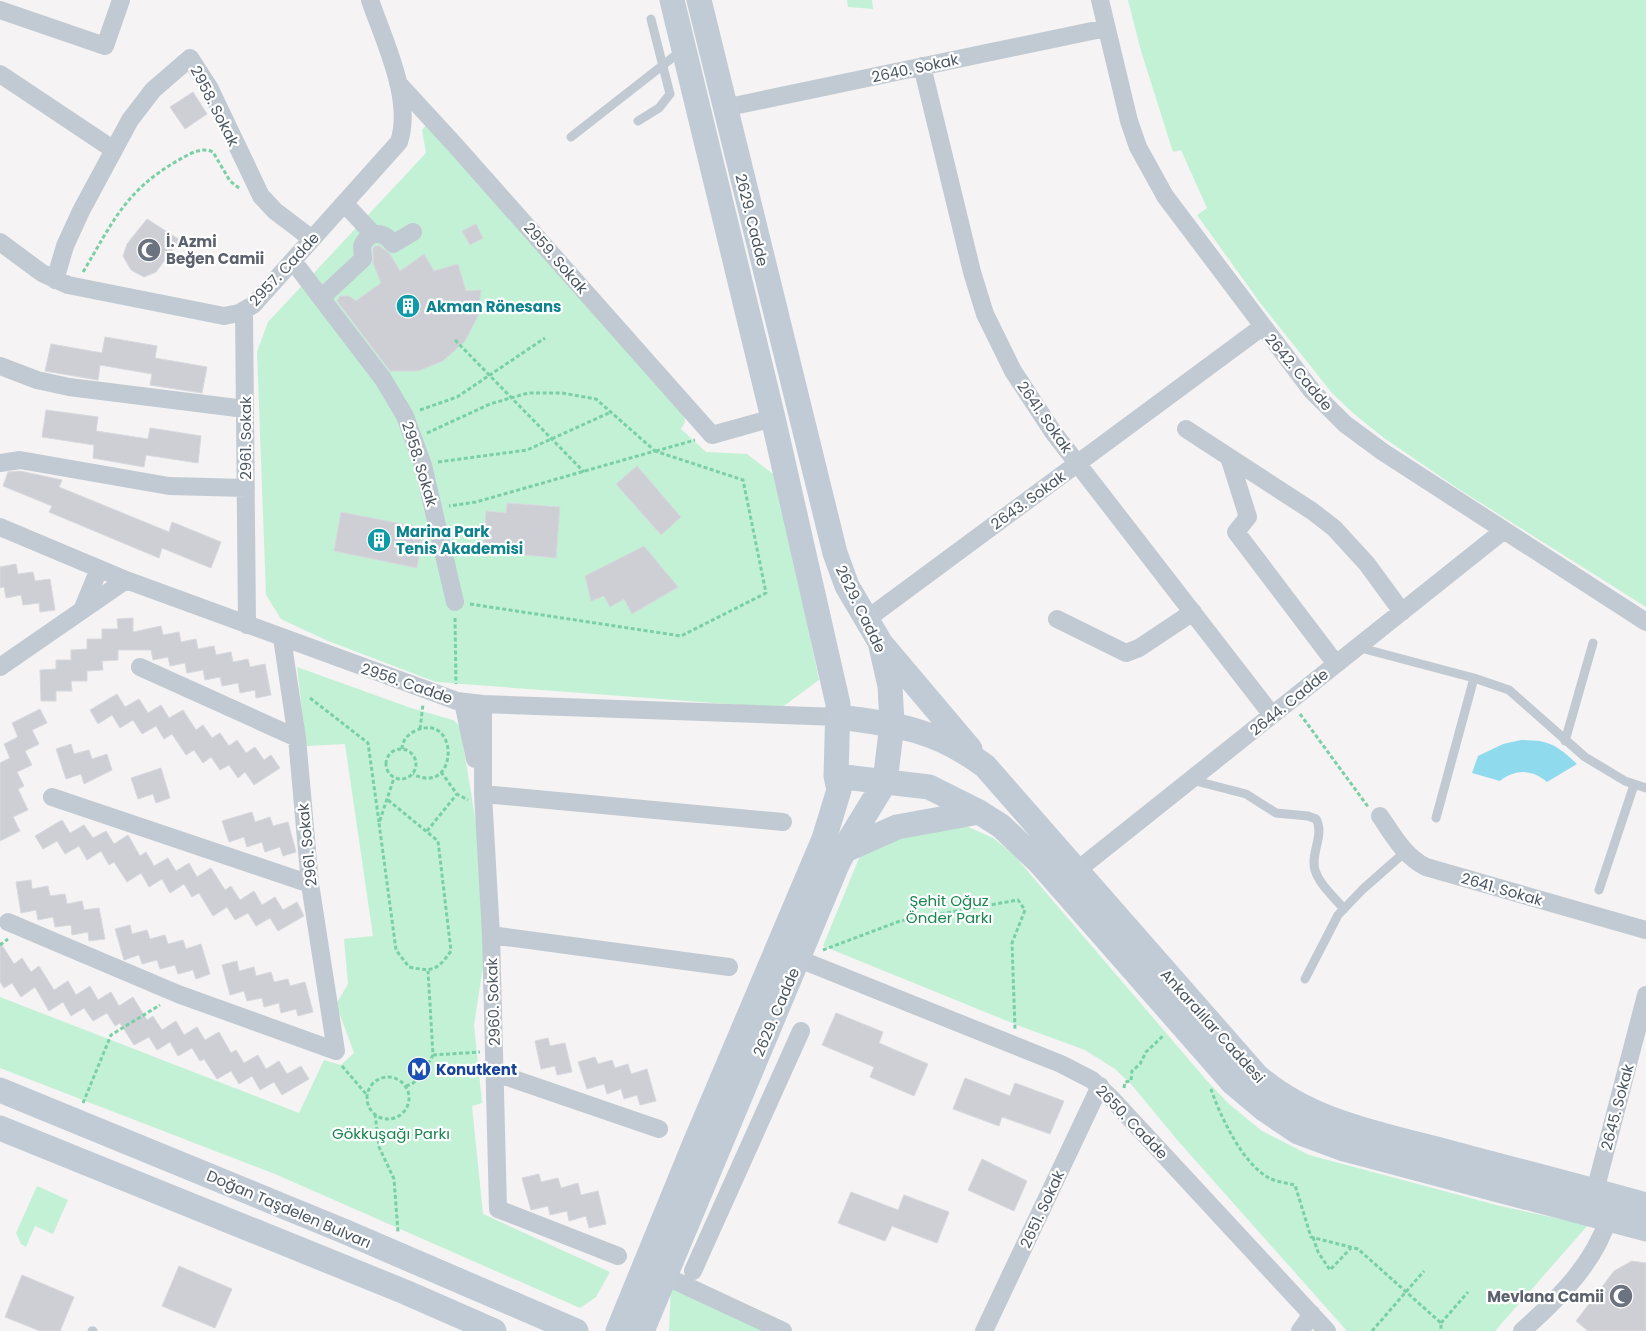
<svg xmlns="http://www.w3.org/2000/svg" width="1646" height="1331" font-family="Poppins,sans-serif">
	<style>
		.green { fill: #c3f1d5 }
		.water { fill: #90daee }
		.building { fill: #cdcfd5; stroke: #d7d9de }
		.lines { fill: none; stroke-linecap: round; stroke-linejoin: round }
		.path { stroke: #7ad0a6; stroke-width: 3; stroke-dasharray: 4 2.5; stroke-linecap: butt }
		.service { stroke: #c1cad2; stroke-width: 9 }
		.minor { stroke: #c1cad2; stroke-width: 18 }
		.secondary { stroke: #c1cbd6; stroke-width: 25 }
		.labels { text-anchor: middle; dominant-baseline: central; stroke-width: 4.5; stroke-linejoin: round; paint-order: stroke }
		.street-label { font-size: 15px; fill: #4a5661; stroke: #fff }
		.worship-label { font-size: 15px; font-weight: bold; fill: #5b616d; stroke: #fff; text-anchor: start }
		.culture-label { font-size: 15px; font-weight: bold; fill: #0d838f; stroke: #fff; text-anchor: start }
		.park-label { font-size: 15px; fill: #17864f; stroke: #fff }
		.transit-label { font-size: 15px; font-weight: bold; fill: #164399; stroke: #fff; text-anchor: start }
	</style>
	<rect width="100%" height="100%" fill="#f5f3f3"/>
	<path class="green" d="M 847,0 L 872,0 L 873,9 L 848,7 Z
		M 1128,0 L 1646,0 L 1646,607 L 1457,488 L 1384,438 L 1353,413 L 1332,393 L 1261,304 L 1197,215 L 1207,208 L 1181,150 L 1173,152 L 1141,51 Z
		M 427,124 L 684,410 L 685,422 L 681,429 L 706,452 L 747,454 L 777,477 L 819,680 L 781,708 L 436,682 L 328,641 L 281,619 L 266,595 L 257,352 L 268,322 L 426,153 L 422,130 Z
		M 297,667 L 411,708 L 453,720 L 460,726 L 478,835 L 486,947 L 474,1025 L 482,1103 L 472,1106 L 483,1214 L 610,1272 L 596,1297 L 580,1308 L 275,1174 L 0,1068 L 0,997 L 299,1113 L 324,1060 L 341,1065 L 354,1053 L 336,1004 L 348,984 L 344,939 L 373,936 L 345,744 L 306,746 Z
		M 966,826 L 993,838 L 1013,854 L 1208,1082 L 1229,1104 L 1262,1131 L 1309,1155 L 1500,1206 L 1588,1225 L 1495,1331 L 1347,1331 L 1179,1142 L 1131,1084 L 1115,1069 L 1085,1050 L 1017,1025 L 823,946 L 862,851 L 892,838 Z
		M 37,1186 L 68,1200 L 53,1234 L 35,1226 L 26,1247 L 21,1244 L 16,1233 Z
		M 671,1287 L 766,1331 L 669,1331 Z"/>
	<path class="water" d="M 1521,740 C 1549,740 1557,745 1577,764 L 1547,782 C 1533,769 1515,769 1500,781 L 1472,773 L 1478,756 L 1503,744 Z"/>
	<path class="building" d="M 193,92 L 207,114 L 185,129 L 170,107 Z
		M 147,219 L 180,240 L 156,272 L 144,277 L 131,270 L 123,256 L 127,244 Z
		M 476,224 L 483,238 L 470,245 L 462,231 Z
		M 375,246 L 380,246 L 390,254 L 400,271 L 424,254 L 434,271 L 458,264 L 466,291 L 481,290 L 478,316 L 465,341 L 443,361 L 418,371 L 390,371 L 337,301 L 340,296 L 349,296 L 356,301 L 381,283 L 373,263 L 373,248 Z
		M 105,337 L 157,346 L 155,358 L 207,367 L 202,393 L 150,385 L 152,374 L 100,365 L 98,380 L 45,371 L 51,344 L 102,353 Z
		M 46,410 L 98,417 L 96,431 L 148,439 L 150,428 L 201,436 L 198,463 L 146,455 L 144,467 L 93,458 L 94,445 L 42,437 Z
		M 637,466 L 681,517 L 661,535 L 616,484 Z
		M 20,471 L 62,480 L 59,487 L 169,532 L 172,522 L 221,542 L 211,568 L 162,548 L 159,558 L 49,512 L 52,506 L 3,486 L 8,472 Z
		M 507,503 L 560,507 L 556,558 L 483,551 L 486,511 L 506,513 Z
		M 341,512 L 423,528 L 417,568 L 334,551 Z
		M 644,546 L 678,587 L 632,614 L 624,599 L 610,607 L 604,596 L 591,601 L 585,576 Z
		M 16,564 L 18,574 L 33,572 L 35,581 L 50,579 L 55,610 L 40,612 L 39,603 L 23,605 L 21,595 L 6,598 L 4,587 L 0,588 L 0,567 Z
		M 133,618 L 133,632 L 161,626 L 163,635 L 179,632 L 181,642 L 196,639 L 198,649 L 214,646 L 216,655 L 231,652 L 233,662 L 248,659 L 250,667 L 265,664 L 271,695 L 256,698 L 255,690 L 240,693 L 238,683 L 222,686 L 220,677 L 205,680 L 203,670 L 187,673 L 185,663 L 170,666 L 168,657 L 153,660 L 151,650 L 118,650 L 118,660 L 102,661 L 103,670 L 87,671 L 87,681 L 71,681 L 72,691 L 56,691 L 56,701 L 41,701 L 40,670 L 56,669 L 56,660 L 71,660 L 71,650 L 87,649 L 87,639 L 102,639 L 102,629 L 118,629 L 117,619 Z
		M 117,694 L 125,707 L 139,699 L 148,713 L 161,705 L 169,718 L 183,710 L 196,730 L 203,725 L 212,738 L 220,733 L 229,746 L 237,740 L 246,753 L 255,747 L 264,760 L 271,755 L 280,768 L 254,785 L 245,772 L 238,778 L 229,765 L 220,770 L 211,757 L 203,763 L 194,750 L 186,755 L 172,734 L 164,739 L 156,726 L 142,734 L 133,720 L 120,728 L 112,715 L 98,724 L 90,710 Z
		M 40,709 L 47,723 L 32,730 L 39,744 L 25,751 L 32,765 L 17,772 L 24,786 L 18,789 L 28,810 L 13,817 L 20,831 L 0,841 L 0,763 L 10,758 L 4,744 L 18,737 L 12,723 Z
		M 71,744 L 74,754 L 89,750 L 92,759 L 107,754 L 112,770 L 84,784 L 81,774 L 66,779 L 56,749 Z
		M 161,768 L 170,798 L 156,803 L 153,794 L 138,799 L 131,778 Z
		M 252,812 L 255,822 L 270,817 L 273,826 L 288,822 L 296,852 L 283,856 L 280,847 L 265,852 L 262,842 L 247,847 L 244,837 L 229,842 L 222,821 Z
		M 62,820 L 70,833 L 84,825 L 93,838 L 106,831 L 114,844 L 128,835 L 140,856 L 146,852 L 154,866 L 168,858 L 176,871 L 189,863 L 197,877 L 211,868 L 225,890 L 231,886 L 240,900 L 254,891 L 262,905 L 275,897 L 283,910 L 297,902 L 304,916 L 278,931 L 270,918 L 256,926 L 248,913 L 235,920 L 227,907 L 213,916 L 199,893 L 192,897 L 184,884 L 170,893 L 162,879 L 149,887 L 141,873 L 127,882 L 114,862 L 109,865 L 101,851 L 87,860 L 79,846 L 65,854 L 57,841 L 43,849 L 35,836 Z
		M 31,880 L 32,889 L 48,886 L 50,896 L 65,894 L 67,904 L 82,901 L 84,910 L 99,908 L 105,939 L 89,941 L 88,932 L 72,935 L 71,925 L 55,927 L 53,917 L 38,920 L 36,910 L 21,913 L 16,882 Z
		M 130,925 L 132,934 L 147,930 L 150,939 L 165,935 L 168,944 L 183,940 L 186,949 L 201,944 L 210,974 L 196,979 L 193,970 L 178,974 L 175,965 L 160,969 L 157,960 L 142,964 L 139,955 L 124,960 L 115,929 Z
		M 0,942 L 14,964 L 22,958 L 31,972 L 39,966 L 54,990 L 68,981 L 76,995 L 90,986 L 98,1000 L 111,992 L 119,1006 L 133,997 L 147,1020 L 153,1016 L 162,1030 L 176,1021 L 184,1035 L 197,1027 L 205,1040 L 219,1032 L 231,1053 L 236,1050 L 244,1063 L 258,1055 L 266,1069 L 279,1061 L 287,1074 L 301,1066 L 309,1079 L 282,1095 L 274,1082 L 260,1090 L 252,1076 L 239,1084 L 231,1071 L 217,1079 L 204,1059 L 200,1061 L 192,1048 L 178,1056 L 170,1042 L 157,1050 L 149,1037 L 134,1045 L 120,1023 L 115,1026 L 107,1013 L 93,1021 L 84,1008 L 71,1016 L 63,1002 L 49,1011 L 35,987 L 21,997 L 12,983 L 4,988 L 0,982 Z
		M 237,961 L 239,971 L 254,967 L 256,976 L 271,972 L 274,982 L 288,979 L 290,986 L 305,982 L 313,1012 L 298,1016 L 296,1009 L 281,1013 L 279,1003 L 264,1007 L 262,998 L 247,1001 L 244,991 L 230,995 L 222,965 Z
		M 836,1013 L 883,1032 L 879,1043 L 928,1064 L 914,1096 L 870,1077 L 874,1067 L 822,1045 Z
		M 548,1038 L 550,1046 L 565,1043 L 572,1072 L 557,1075 L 555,1066 L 541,1069 L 535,1041 Z
		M 595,1057 L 598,1064 L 612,1060 L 615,1068 L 628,1064 L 631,1074 L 647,1069 L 656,1101 L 640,1105 L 637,1095 L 624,1099 L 621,1089 L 607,1094 L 604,1084 L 587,1089 L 578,1062 Z
		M 965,1078 L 1010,1096 L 1015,1083 L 1064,1101 L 1050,1134 L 1002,1117 L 999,1126 L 953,1109 Z
		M 982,1159 L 1027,1181 L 1014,1211 L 968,1190 Z
		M 539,1174 L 541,1182 L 558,1178 L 561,1188 L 578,1183 L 581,1195 L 598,1191 L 606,1224 L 589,1228 L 586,1216 L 569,1221 L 567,1211 L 550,1215 L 548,1206 L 531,1210 L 522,1178 Z
		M 851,1192 L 898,1210 L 904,1195 L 949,1212 L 937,1243 L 892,1226 L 885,1241 L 838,1223 Z
		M 1632,1261 L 1646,1263 L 1646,1331 L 1588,1331 L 1576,1321 L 1614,1271 Z
		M 179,1266 L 232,1289 L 215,1328 L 162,1306 Z
		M 22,1275 L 74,1297 L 60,1331 L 40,1331 L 5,1317 Z"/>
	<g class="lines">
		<path class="path" d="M 83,272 C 113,222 125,191 177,161 C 188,155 200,146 213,152 L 230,181 L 239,188
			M 455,340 L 584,472
			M 420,410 L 457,397 L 545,338
			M 427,433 L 490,404 L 528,393 L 562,393 L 596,399 L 655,451 L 476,502 L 449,506
			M 656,451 L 695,440
			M 438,462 L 527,450 L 611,412
			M 470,604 L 681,636 L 766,593 L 743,480 L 655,451
			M 455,618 L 456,684
			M 310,698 L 368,743 L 379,822
			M 1300,714 L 1369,808
			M 420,729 L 423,704
			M386 764a15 15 0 1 1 30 0a15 15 0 1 1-30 0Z
			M 402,749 C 402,741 408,734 415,731 C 460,710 459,798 413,774
			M 441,772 L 457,794 L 468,800
			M 388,800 L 438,841 L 451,951 C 437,971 432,972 409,967 L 396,950 L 379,823 L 394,778
			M 427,831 L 457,794
			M 0,945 L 8,939
			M 823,950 L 900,921 L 1018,900 L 1025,910 L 1012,943 L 1015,1029
			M 433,1055 L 480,1052
			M 342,1066 L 367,1095
			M367 1098a21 21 0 1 1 42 0a21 21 0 1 1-42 0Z
			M 406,1086 L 412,1084 L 422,1075 L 433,1055 L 428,971
			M 1124,1088 L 1125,1082 L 1131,1081 L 1132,1071 L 1140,1064 L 1146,1052 L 1164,1035
			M 1211,1089 C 1220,1116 1243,1164 1269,1178 C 1277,1182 1287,1183 1295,1185 L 1311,1237 L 1358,1249 L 1441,1323 L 1441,1331
			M 83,1103 L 111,1035 L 160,1005
			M 375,1114 L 379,1147 L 394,1179 L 398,1232
			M 1313,1237 L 1318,1252 L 1330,1270 L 1351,1248
			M 1441,1323 L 1468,1292
			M 1372,1331 L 1424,1271"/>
		<path class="service" d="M 638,121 L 659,108 L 670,94 L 651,19
			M 571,137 L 681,51
			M 1357,647 L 1474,678 L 1509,690 L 1585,757 L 1625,781 L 1646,788
			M 1565,741 L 1593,643
			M 1192,780 L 1246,794 L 1276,813 L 1308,816 L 1316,819 C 1325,834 1310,854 1315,870 C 1319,884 1334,897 1344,909
			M 1436,818 L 1474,678
			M 1599,890 L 1634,785
			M 1305,979 L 1338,915 L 1363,889 L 1405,852
			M 92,1331 L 93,1331"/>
		<path class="minor" d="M 1100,0 L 1129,121 L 1138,147 L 1165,196 L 1312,391 L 1345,424 L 1383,452 L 1646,622
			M 0,10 L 105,46 L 121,0
			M 922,66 L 972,272 L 985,314 L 1013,371 L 1053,432 L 1272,715
			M 0,74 L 114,150
			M 398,83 L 455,145 L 712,435 L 773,418
			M 724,108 L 1106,28
			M 345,204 L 373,234
			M 0,242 L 42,273 L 68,285 L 224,316 L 239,313 L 253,305 L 399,142 C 413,99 384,41 370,0
			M 293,261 L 383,379 L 405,416 L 423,465 L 455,602
			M 55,280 L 65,246 L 81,211 L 130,120 L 153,90 L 190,58 L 210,89 L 261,196 L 275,211 L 312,239
			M 321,298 L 363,259 L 362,246 C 369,230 384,231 393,244 L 413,232
			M 244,311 L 247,625
			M 0,366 L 37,380 L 69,387 L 245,409
			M 1186,429 L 1312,511 L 1334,528 L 1367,564 L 1402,612
			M 1229,457 L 1248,517 L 1236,532 L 1336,664
			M 0,463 L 20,460 L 169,486 L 246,488
			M 0,527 L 126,580 L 457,701 L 483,704 L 839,717
			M 83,608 L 99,569
			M 867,619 L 1262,327
			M 1057,619 L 1126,653 L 1139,648 L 1193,612
			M 0,667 L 126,580
			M 140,667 L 297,738
			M 463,702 L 475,759
			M 483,704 L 483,794 L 491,935 L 498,1209 L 618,1256
			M 483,794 L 783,822
			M 52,797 L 310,884
			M 1380,816 C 1393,835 1405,857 1426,867 L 1646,930
			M 1075,872 L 1503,531
			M 8,922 L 178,994 L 336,1051 L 310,884 L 297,738 L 282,638
			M 491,935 L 729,967
			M 799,959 L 1061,1064 L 1092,1080 L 1112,1099 L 1327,1331
			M 496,1073 L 659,1129
			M 1595,1191 L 1646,995
			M 693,1271 L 801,1031
			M 665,1276 L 783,1331
			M 984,1331 L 1100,1086
			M 1300,1331 L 1312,1314
			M 1522,1331 C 1557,1300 1594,1264 1608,1219"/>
		<path class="secondary" d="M 883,646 L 970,749
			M 839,717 C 896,724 937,730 985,766 L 1256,1075 C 1311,1124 1386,1135 1455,1154 C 1519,1171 1582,1187 1646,1205
			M 836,776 L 929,787 L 979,812 L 1001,826 L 1040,863 L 1233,1083 L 1264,1109 L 1298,1132 L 1344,1149 L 1646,1229
			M 843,851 L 897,827 L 979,812
			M 0,1090 L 346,1232 L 576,1331
			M 0,1128 L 405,1292 L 494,1331
			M 618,1331 L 695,1143 L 824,839 L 839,790 L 836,776 L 838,704 L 773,418 L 672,0
			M 642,1331 L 837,865 L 850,839 L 885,782 L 892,724 L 890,686 L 880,642 L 847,586 L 835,553 L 699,0"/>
	</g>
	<defs>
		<g id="mosque-disc" transform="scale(1.25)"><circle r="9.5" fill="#6b7280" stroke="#fff"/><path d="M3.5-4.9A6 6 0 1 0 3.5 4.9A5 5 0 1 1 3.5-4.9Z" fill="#fff"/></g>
		<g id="building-disc" transform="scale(1.25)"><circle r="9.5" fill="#0f9aa8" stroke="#fff"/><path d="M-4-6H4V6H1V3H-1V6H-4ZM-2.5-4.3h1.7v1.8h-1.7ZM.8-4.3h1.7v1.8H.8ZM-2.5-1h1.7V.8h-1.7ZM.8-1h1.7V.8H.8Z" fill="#fff"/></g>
		<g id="metro-disc" transform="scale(1.25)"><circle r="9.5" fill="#1a4fb4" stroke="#fff"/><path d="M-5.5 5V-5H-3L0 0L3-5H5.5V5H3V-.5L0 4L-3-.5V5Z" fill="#fff"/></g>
	</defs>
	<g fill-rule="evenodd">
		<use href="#mosque-disc" x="149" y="250"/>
		<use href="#building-disc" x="408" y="306"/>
		<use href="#building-disc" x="379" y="540"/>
		<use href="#metro-disc" x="419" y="1069"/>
		<use href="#mosque-disc" x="1621" y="1296"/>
	</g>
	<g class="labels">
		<g class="street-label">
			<text transform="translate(915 68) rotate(-12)">2640. Sokak</text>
			<text transform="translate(215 106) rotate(63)">2958. Sokak</text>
			<text transform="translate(752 220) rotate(76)">2629. Cadde</text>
			<text transform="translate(556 258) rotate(49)">2959. Sokak</text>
			<text transform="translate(284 269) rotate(-47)">2957. Cadde</text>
			<text transform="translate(1299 372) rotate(50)">2642. Cadde</text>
			<text transform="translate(1045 417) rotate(55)">2641. Sokak</text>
			<text transform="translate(245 438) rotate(-90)">2961. Sokak</text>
			<text transform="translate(420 464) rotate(73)">2958. Sokak</text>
			<text transform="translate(1028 500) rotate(-36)">2643. Sokak</text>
			<text transform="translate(861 609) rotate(64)">2629. Cadde</text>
			<text transform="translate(407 683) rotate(19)">2956. Cadde</text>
			<text transform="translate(1289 702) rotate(-39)">2644. Cadde</text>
			<text transform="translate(307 845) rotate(-96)">2961. Sokak</text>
			<text transform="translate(1502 889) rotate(16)">2641. Sokak</text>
			<text transform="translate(493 1002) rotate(-92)">2960. Sokak</text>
			<text transform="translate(776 1012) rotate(-67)">2629. Cadde</text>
			<text transform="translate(1213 1026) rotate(48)">Ankaralılar Caddesi</text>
			<text transform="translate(1617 1107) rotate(-75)">2645. Sokak</text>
			<text transform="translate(1132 1122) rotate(46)">2650. Cadde</text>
			<text transform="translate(289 1209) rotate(23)">Doğan Taşdelen Bulvarı</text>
			<text transform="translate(1042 1209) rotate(-65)">2651. Sokak</text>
		</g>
		<g class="worship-label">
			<text x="166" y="241">İ. Azmi<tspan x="166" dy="17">Beğen Camii</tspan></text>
			<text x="1604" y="1296" text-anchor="end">Mevlana Camii</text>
		</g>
		<g class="culture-label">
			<text x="426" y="306">Akman Rönesans</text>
			<text x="396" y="531">Marina Park<tspan x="396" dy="17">Tenis Akademisi</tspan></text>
		</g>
		<g class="park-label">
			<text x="949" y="900">Şehit Oğuz<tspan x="949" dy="17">Önder Parkı</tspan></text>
			<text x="391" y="1133">Gökkuşağı Parkı</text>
		</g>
		<g class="transit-label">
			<text x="436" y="1069">Konutkent</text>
		</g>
	</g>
</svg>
